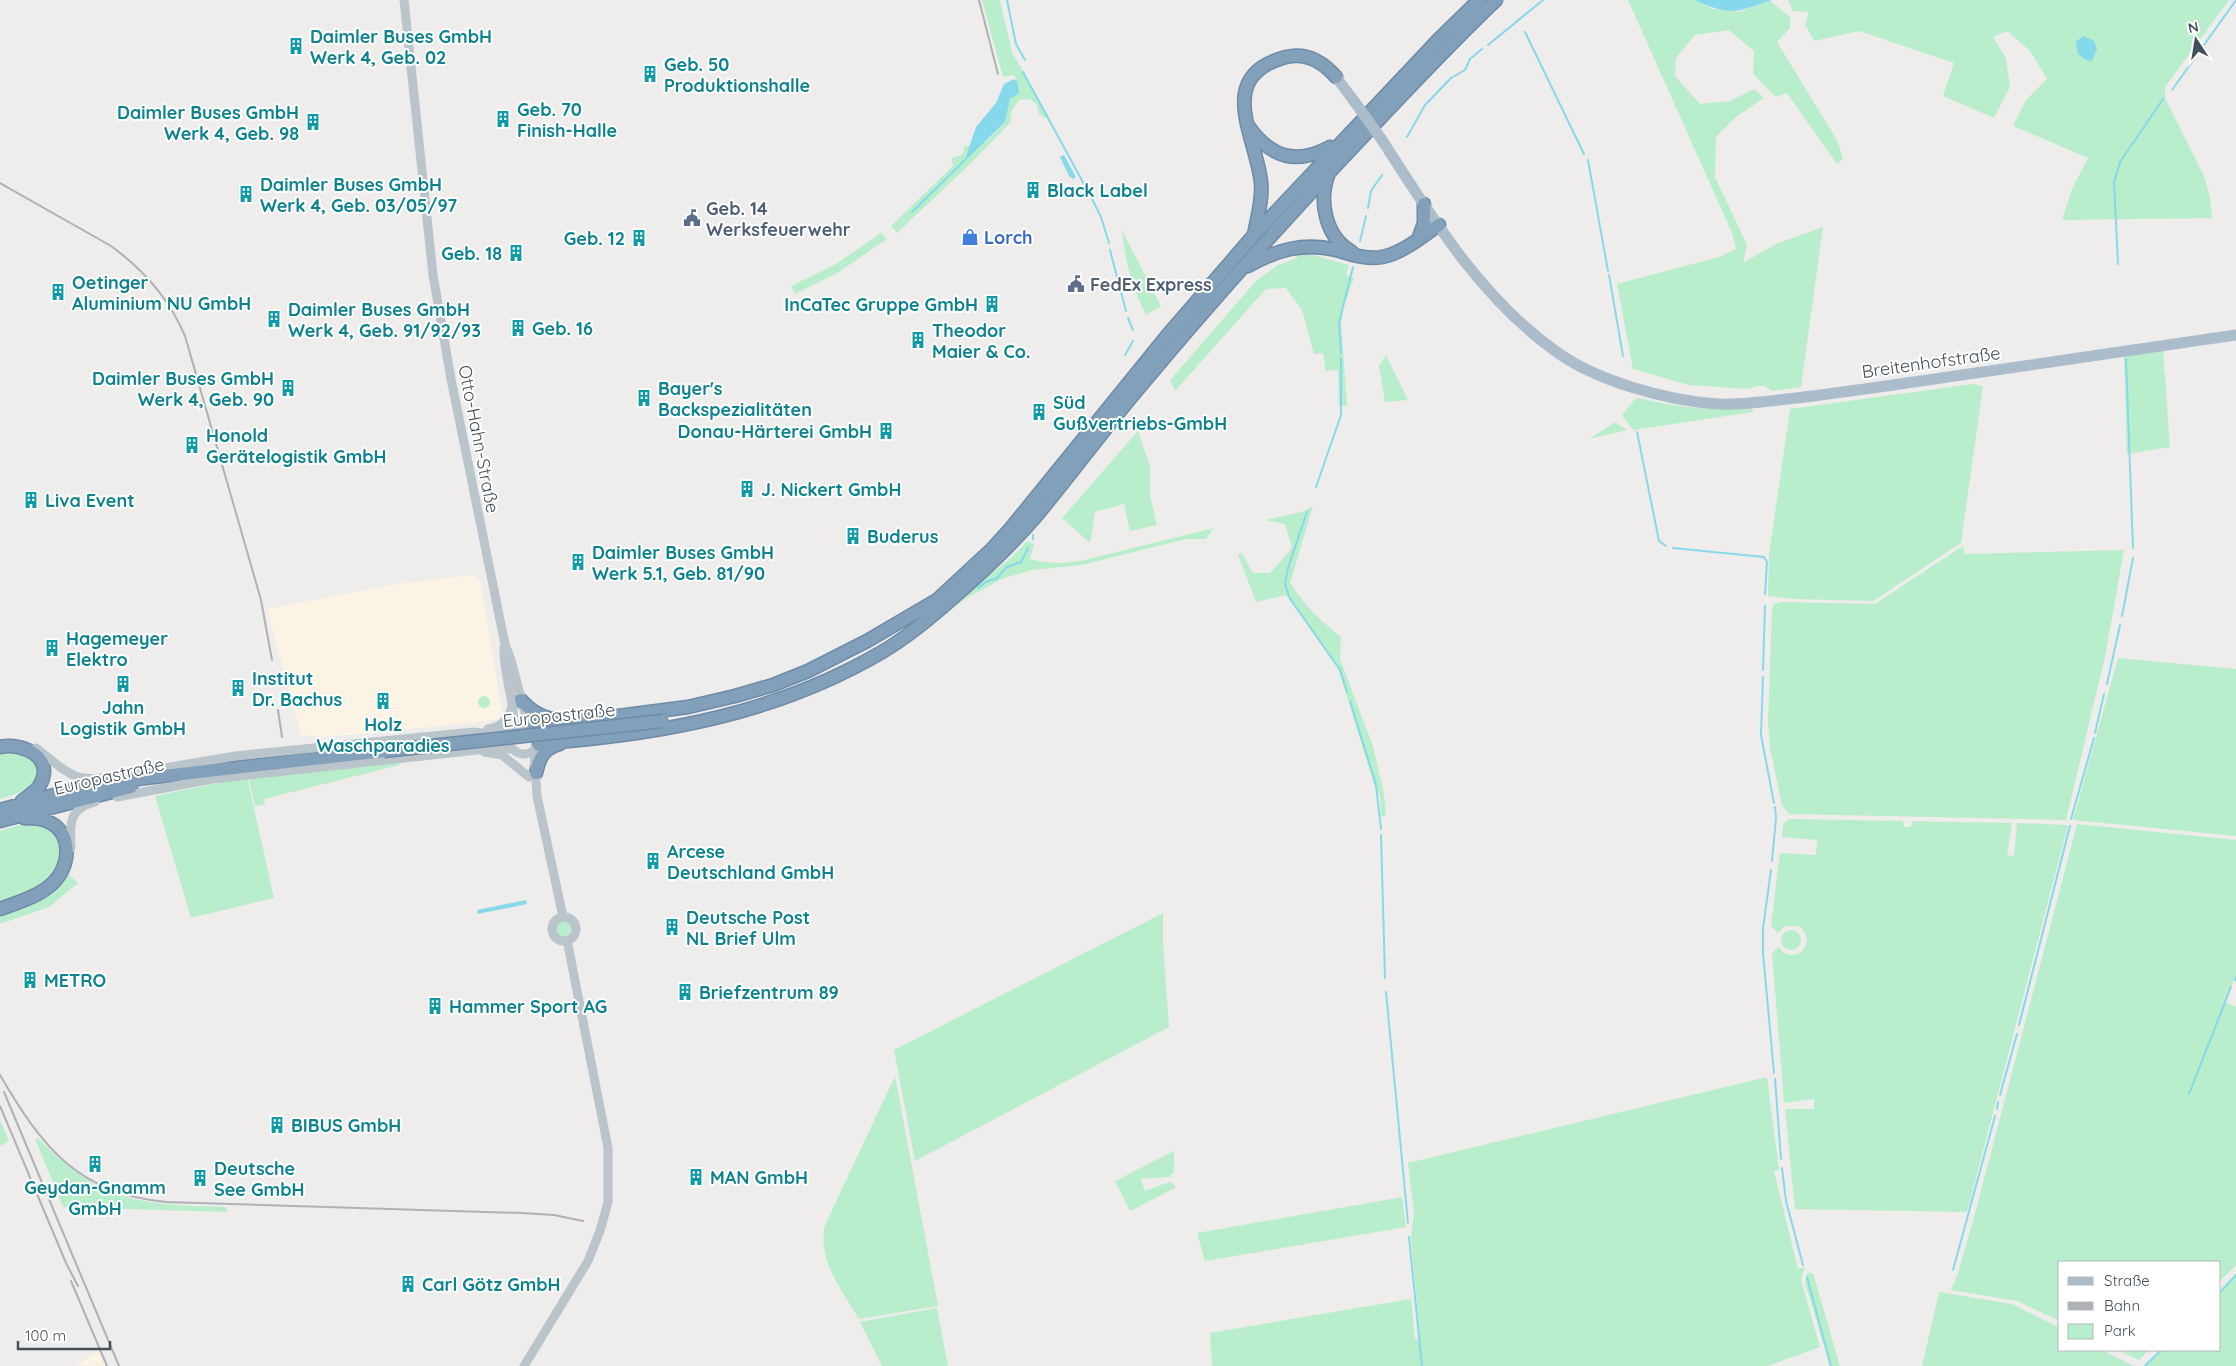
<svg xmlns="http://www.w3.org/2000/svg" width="2236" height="1366" font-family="Quicksand,sans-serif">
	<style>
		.commercial { fill: #fbf3e3 }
		.green { fill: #b9eecc }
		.water { fill: #86d9ea }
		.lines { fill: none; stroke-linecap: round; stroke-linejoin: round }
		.stream { stroke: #86d9ea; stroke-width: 2 }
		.highway-casing { stroke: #6e8ba7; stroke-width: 15 }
		.minor { stroke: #bac4cb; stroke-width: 9 }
		.major { stroke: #abbccb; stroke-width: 11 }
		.highway { stroke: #83a0bb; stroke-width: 12 }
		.rail { stroke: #aeb1b6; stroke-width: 2 }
		.highway-bridge-casing { stroke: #6e8ba7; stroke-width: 15; stroke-linecap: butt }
		.major-bridge { stroke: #abbccb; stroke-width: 11 }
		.highway-bridge { stroke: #83a0bb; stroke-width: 12 }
		.labels { text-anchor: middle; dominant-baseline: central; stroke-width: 4; stroke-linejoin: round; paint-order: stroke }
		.culture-label { font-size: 18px; font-weight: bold; fill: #0d838f; stroke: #fff; text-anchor: start }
		.service-label { font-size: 18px; font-weight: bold; fill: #4e5e75; stroke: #fff; text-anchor: start }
		.shop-label { font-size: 18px; font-weight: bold; fill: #366cbe; stroke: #fff; text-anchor: start }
		.street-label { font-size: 18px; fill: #445059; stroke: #fff }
	</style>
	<rect width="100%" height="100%" fill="#efecec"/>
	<path class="commercial" d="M 473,575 L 479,580 L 482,592 L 502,711 L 500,717 L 494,720 L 384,732 L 321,737 L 301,735 L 267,609 L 397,584 Z
		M 99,1352 L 104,1366 L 77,1365 L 94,1353 Z"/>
	<path class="green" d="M 982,0 L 1000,0 L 1012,52 L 1048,116 L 1045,118 L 1039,114 L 1037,105 L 1030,99 L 1019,100 L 1012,110 L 1010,123 L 970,164 L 897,233 L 891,226 L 953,166 L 952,158 L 962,155 L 965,146 L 970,146 L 965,157 L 990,138 L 1005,122 L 1008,104 L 1013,96 L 1017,81 L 1014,75 L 1003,77 Z
		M 1628,0 L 1694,0 L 1713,9 L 1739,12 L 1770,1 L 1790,17 L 1790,28 L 1777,42 L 1837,140 L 1843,159 L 1837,164 L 1787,93 L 1776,97 L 1753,74 L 1754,51 L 1729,30 L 1695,35 L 1676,58 L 1675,76 L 1700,104 L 1730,101 L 1754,89 L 1764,98 L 1736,117 L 1716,137 L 1715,177 L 1747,245 L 1743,263 L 1776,244 L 1823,227 L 1801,387 L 1773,391 L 1764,386 L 1757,386 L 1748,389 L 1689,385 L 1633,369 L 1617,284 L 1719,257 L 1736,249 L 1732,233 Z
		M 1788,0 L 2229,0 L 2165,87 L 2165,98 L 2204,176 L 2210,197 L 2212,218 L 2062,220 L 2072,189 L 2088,158 L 2013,126 L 2026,100 L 2047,79 L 2030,51 L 2007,31 L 1993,37 L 2006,58 L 2010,87 L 1994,118 L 1943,96 L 1954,63 L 1859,31 L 1814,41 L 1805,24 L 1809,12 L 1793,11 Z
		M 1122,230 L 1161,306 L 1146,315 C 1132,287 1125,261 1122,230 Z
		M 881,233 L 887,239 L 839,272 L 795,294 L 791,286 L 836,264 Z
		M 1297,253 L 1309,254 L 1349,265 L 1346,275 L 1354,278 L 1343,308 L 1341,324 L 1347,406 L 1339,406 L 1338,370 L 1326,371 L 1323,353 L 1314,354 L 1302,310 L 1286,288 L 1266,289 L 1175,391 L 1170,380 L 1256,281 L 1278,265 L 1297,258 Z
		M 2163,349 L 2170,447 L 2127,454 L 2124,356 Z
		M 1386,355 L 1408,400 L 1385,402 L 1379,366 Z
		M 1972,384 L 1983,386 L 1961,543 L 1873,601 L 1793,599 L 1768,596 L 1769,555 L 1790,409 Z
		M 1639,398 C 1679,408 1711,410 1752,409 L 1753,412 L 1633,430 L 1622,415 L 1634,400 Z
		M 1615,422 L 1627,430 L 1589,439 Z
		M 1138,431 L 1150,466 L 1150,495 L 1157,525 L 1130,531 L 1124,504 L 1095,512 L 1090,543 L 1062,518 Z
		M 1313,506 L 1290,583 C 1306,607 1319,619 1341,637 L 1340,659 L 1373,746 L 1384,794 L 1386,816 L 1381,817 L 1380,796 L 1374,784 L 1338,668 L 1286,595 L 1256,602 L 1238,555 L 1242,553 L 1253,573 L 1270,573 L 1292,548 L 1285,524 L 1265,520 L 1302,512 Z
		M 1214,528 L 1206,539 L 1186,539 L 1081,565 L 1032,570 L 1004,578 L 965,599 L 919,635 L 870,665 L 788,704 L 787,701 L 942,613 L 1012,557 L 1027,541 L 1034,544 L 1030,559 C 1047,564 1062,564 1080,561 Z
		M 1963,546 L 1965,554 L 2124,550 L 2105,657 L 2066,820 L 1789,814 L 1782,805 L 1770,748 L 1768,722 L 1772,609 L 1774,604 L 1782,602 L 1875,604 Z
		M 2118,658 L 2236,669 L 2236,836 L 2073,820 Z
		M478 702a6 6 0 1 1 12 0a6 6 0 1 1-12 0Z
		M 17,748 L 34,757 L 40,774 C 30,790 17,794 0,799 L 0,750 Z
		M 399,762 L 400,765 L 264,799 L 265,804 L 255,806 L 248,777 Z
		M 247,777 L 274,898 L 191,918 L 155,796 Z
		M 1789,819 L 1903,821 L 1904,827 L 1911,827 L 1912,821 L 2012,823 L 2007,855 L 2014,856 L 2017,823 L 2068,825 L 1967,1212 L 1795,1209 L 1785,1109 L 1814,1109 L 1814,1099 L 1784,1103 L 1772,953 L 1779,947 C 1793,968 1820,943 1799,926 L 1785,926 L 1778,933 L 1771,926 L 1780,853 L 1816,855 L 1817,840 L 1782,837 L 1783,824 Z
		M 30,822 C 59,826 58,833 64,860 L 49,884 L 0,906 L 0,831 Z
		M 2077,824 L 2236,840 L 2236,975 L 2225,1002 L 2236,1007 L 2236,1265 L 2220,1281 L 2220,1262 L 2060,1262 L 2060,1321 L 2017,1301 L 1951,1290 L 1958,1273 L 1976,1210 Z
		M 69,875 L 78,883 L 49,907 L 0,924 L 0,917 L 55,890 Z
		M 1163,913 L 1163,943 L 1169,1027 L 915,1161 L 894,1050 Z
		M555 928a8 8 0 1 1 16 0a8 8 0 1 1-16 0Z
		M1781 940a10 10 0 1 1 20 0a10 10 0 1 1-20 0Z
		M 895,1076 L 938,1306 L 859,1319 C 842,1290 817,1261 825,1225 Z
		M 1767,1077 L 1779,1170 L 1774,1171 L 1798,1269 L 1805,1267 L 1801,1280 L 1820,1347 L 1768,1366 L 1212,1366 L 1210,1333 L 1411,1299 L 1415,1340 L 1420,1338 L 1411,1236 L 1414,1213 L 1408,1163 Z
		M 0,1120 L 9,1141 L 0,1146 Z
		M 38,1138 C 101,1204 141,1204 226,1207 L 227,1212 L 63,1207 L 35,1139 Z
		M 1174,1151 L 1174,1172 L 1169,1177 L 1141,1179 L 1145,1191 L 1169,1182 L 1174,1184 L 1175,1188 L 1130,1211 L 1115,1181 Z
		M 1402,1197 L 1406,1227 L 1205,1261 L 1197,1233 Z
		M 1809,1273 L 1813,1273 L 1840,1366 L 1830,1366 L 1805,1283 L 1807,1274 Z
		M 2236,1276 L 2236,1366 L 2145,1366 L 2161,1350 L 2220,1350 L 2220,1292 Z
		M 1939,1292 L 2012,1304 L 2060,1328 L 2060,1350 L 2102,1350 L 2134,1366 L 1922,1366 Z
		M 937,1308 L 948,1366 L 882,1366 L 860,1322 Z
		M 2118,1350 L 2149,1350 L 2139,1360 Z"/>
	<path class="water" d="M 1694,0 L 1772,0 C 1736,13 1730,16 1694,0 Z
		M 2084,36 L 2094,41 L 2097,49 L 2092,61 L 2086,60 L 2078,54 L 2076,41 Z
		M 1014,79 L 1017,81 L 1019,93 L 1010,99 L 1005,122 L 964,162 L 976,127 L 996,103 L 1004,84 Z
		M 1064,155 L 1076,177 L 1073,179 L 1069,176 L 1060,157 Z
		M 526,900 L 527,904 L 478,914 L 477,910 Z"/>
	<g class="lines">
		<path class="stream" d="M 1007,0 L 1016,44 L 1025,60
			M 1525,32 L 1584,154
			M 1488,45 L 1543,0
			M 1023,72 L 1091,197 L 1101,217 L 1109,243
			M 2172,90 L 2236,0
			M 1407,137 L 1425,105 L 1451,78 L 1465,70 L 1470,59 L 1482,49
			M 1588,160 L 1608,271
			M 1368,208 L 1371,191 L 1382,175
			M 912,212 L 964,161
			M 1360,241 L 1366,216
			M 1110,250 L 1126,311
			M 2118,264 L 2114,182 L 2120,162 L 2163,99
			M 1609,275 L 1623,356
			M 1128,318 L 1133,330
			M 1341,353 L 1339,323 L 1353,267
			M 1125,355 L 1133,341
			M 2126,359 L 2133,548
			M 1637,432 L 1659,541 L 1666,546
			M 1316,487 L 1341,415 L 1341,358
			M 1307,512 L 1288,568 L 1285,583 L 1289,597 L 1340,670 L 1347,692
			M 1033,539 L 1033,535
			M 1673,548 L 1764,557 L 1767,562 L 1765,594
			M 978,588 L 987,581 L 996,579 L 1007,567 L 1021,562 L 1028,548
			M 2122,616 L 2133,558
			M 1763,670 L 1765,606
			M 1763,677 L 1761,735 L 1774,803
			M 2107,684 L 2120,625
			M 1350,701 L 1376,785 L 1381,829
			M 2095,733 L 2104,694
			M 2071,819 L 2094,738
			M 1381,835 L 1385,978
			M 1772,861 L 1776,818 L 1775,807
			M 1771,870 L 1763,928 L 1763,953 L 1774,1073
			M 2235,980 L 2236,977
			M 1386,992 L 1408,1223
			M 2019,1025 L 2070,826
			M 1775,1079 L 1781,1159
			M 2189,1094 L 2231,987
			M 2000,1095 L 2017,1034
			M 1997,1109 L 1998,1102
			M 1782,1168 L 1786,1201 L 1803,1265
			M 1409,1237 L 1422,1366
			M 1953,1270 L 1995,1116
			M 1807,1277 L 1831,1366
			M 2220,1292 L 2236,1275
			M 2145,1366 L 2161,1350"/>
		<g class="highway-casing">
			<path id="highway" d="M 1249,127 C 1271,158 1297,165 1330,147
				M 1329,173 C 1318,200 1325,237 1352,252
				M 1254,235 C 1257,218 1263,199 1261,182 C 1256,136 1214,76 1286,57 C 1307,52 1323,62 1336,77
				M 1418,240 L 1424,223 L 1424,204
				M 1248,266 C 1276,250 1304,242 1336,250 C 1350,254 1367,260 1382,257 C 1403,253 1421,237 1439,225
				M 521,700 C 533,714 545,718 561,721
				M 533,727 L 688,707 L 735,696 L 773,685 L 808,671 L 867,641 L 937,600 L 991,550 L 1011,528 L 1166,337 L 1254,235 L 1441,37 L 1479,0
				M 539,745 L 546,743 C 664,734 778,713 882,652 C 909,636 933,616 956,595 C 985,570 1012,544 1037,515 C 1073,472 1106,426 1143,383 C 1221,290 1302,200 1386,112 C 1422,74 1458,36 1496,0
				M 0,747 C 24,742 55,758 40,785 C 36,792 28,796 22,801
				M 536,773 C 539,758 544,748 560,744
				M 0,810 L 72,790 L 137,779 L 384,751
				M 0,821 L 131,787
				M 0,909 C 16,903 40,896 53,883 C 69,867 74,836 51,823 C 42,818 33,818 24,818"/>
		</g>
		<path class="minor" d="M 404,0 L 433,275 L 451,379 L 505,644 L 511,660 L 526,717 L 530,725
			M 504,647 C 503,675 515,700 514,728
			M509 739a15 15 0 1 1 30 0a15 15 0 1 1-30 0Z
			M 488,729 C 502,727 509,719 512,706
			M 36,748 C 68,772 70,783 113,777
			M 484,752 L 502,755 L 529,777
			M 534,752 L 537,796 L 563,917
			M 130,774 L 235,756 L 432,736 L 474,732 L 491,734 L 512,730
			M 117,797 L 212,779 L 496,748 L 513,749
			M 71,848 C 70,824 68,809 95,802
			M552 929a12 12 0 1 1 24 0a12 12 0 1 1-24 0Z
			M 524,1366 L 588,1261 L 600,1231 L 608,1202 L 608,1148 L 567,940"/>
		<path class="major" d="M 1336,77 L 1354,101
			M 1382,140 C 1431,216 1479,296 1554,350 C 1595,381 1668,401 1719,404 C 1742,405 1764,402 1787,399 C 1823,395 1858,390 1893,385 C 2008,369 2122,351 2236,335"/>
		<use href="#highway" class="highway"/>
		<path class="rail" d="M 979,0 L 998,74
			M 0,183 L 111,246 C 144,270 169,298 185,336 L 261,600 L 272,660
			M 278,710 L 282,737
			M 0,1075 C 42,1147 78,1194 166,1202 L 522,1213 L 554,1215 L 583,1221
			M 4,1092 L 119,1366
			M 0,1106 L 66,1263 L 78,1286
			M 71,1281 L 107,1366"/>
		<g class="highway-bridge-casing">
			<path id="highway-bridge" d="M 384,751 L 663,721"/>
		</g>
		<path class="major-bridge" d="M 1354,101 L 1382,140"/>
		<use href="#highway-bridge" class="highway-bridge"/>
	</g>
	<defs>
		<g id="building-bare" transform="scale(1.35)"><path d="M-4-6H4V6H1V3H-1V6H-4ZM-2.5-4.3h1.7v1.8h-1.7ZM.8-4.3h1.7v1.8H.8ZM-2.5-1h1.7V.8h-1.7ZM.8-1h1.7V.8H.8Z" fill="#0f9aa8" stroke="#fff" stroke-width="2.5" paint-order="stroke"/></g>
		<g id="civic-bare" transform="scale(1.35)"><path d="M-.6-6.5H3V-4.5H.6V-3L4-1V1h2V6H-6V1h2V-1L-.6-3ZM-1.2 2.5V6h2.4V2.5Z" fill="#5c6f8a" stroke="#fff" stroke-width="2.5" paint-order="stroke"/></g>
		<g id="shop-bare" transform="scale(1.35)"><path d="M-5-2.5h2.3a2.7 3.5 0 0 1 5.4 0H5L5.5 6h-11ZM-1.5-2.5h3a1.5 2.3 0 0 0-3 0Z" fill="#3f7fe0" stroke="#fff" stroke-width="2.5" paint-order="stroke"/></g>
	</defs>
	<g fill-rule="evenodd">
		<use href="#building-bare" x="296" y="46"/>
		<use href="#building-bare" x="650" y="74"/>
		<use href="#building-bare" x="503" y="119"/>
		<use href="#building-bare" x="313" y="122"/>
		<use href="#building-bare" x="1033" y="190"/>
		<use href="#building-bare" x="246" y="194"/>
		<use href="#civic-bare" x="692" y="218"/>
		<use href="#shop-bare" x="970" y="237"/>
		<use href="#building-bare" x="639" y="238"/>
		<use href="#building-bare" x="516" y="253"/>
		<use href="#civic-bare" x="1076" y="284"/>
		<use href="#building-bare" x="58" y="292"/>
		<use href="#building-bare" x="992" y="304"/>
		<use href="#building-bare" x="274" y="319"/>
		<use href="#building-bare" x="518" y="328"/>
		<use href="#building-bare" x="918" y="340"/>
		<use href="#building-bare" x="288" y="388"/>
		<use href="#building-bare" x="644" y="398"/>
		<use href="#building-bare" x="1039" y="412"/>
		<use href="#building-bare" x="886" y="431"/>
		<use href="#building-bare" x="192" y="445"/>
		<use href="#building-bare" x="747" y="489"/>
		<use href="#building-bare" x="31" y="500"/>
		<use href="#building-bare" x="853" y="536"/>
		<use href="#building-bare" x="578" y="562"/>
		<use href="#building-bare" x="52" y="648"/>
		<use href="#building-bare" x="123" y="684"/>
		<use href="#building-bare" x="238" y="688"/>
		<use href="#building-bare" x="383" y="701"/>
		<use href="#building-bare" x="653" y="861"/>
		<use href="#building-bare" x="672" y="927"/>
		<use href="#building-bare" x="30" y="980"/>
		<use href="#building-bare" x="685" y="992"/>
		<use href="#building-bare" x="435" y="1006"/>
		<use href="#building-bare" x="277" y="1125"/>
		<use href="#building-bare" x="95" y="1164"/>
		<use href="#building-bare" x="696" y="1177"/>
		<use href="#building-bare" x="200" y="1178"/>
		<use href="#building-bare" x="408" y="1284"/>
	</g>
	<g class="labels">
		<g class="culture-label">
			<text x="310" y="36">Daimler Buses GmbH<tspan x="310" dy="21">Werk 4, Geb. 02</tspan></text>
			<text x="664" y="64">Geb. 50<tspan x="664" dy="21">Produktionshalle</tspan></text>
			<text x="517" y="109">Geb. 70<tspan x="517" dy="21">Finish-Halle</tspan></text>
			<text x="299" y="112" text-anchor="end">Daimler Buses GmbH<tspan x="299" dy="21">Werk 4, Geb. 98</tspan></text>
			<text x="260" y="184">Daimler Buses GmbH<tspan x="260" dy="21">Werk 4, Geb. 03/05/97</tspan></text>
			<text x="1047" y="190">Black Label</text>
			<text x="625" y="238" text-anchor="end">Geb. 12</text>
			<text x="502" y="253" text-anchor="end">Geb. 18</text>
			<text x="72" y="282">Oetinger<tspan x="72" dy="21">Aluminium NU GmbH</tspan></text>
			<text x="978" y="304" text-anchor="end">InCaTec Gruppe GmbH</text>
			<text x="288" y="309">Daimler Buses GmbH<tspan x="288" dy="21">Werk 4, Geb. 91/92/93</tspan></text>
			<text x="532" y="328">Geb. 16</text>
			<text x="932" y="330">Theodor<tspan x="932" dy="21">Maier &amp; Co.</tspan></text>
			<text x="274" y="378" text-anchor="end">Daimler Buses GmbH<tspan x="274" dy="21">Werk 4, Geb. 90</tspan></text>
			<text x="658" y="388">Bayer's<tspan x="658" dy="21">Backspezialitäten</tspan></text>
			<text x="1053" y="402">Süd<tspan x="1053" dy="21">Gußvertriebs-GmbH</tspan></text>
			<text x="872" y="431" text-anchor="end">Donau-Härterei GmbH</text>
			<text x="206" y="435">Honold<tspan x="206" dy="21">Gerätelogistik GmbH</tspan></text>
			<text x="761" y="489">J. Nickert GmbH</text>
			<text x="45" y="500">Liva Event</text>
			<text x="867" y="536">Buderus</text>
			<text x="592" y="552">Daimler Buses GmbH<tspan x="592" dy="21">Werk 5.1, Geb. 81/90</tspan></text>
			<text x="66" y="638">Hagemeyer<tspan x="66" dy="21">Elektro</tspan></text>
			<text x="252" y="678">Institut<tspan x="252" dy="21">Dr. Bachus</tspan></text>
			<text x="123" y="707" text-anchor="middle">Jahn<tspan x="123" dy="21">Logistik GmbH</tspan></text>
			<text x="383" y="724" text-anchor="middle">Holz<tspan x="383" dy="21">Waschparadies</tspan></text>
			<text x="667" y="851">Arcese<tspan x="667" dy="21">Deutschland GmbH</tspan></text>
			<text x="686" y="917">Deutsche Post<tspan x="686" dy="21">NL Brief Ulm</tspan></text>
			<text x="44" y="980">METRO</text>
			<text x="699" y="992">Briefzentrum 89</text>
			<text x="449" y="1006">Hammer Sport AG</text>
			<text x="291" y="1125">BIBUS GmbH</text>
			<text x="214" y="1168">Deutsche<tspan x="214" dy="21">See GmbH</tspan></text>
			<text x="710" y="1177">MAN GmbH</text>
			<text x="95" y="1187" text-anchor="middle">Geydan-Gnamm<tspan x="95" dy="21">GmbH</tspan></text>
			<text x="422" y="1284">Carl Götz GmbH</text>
		</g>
		<g class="service-label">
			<text x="706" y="208">Geb. 14<tspan x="706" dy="21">Werksfeuerwehr</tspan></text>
			<text x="1090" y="284">FedEx Express</text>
		</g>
		<g class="shop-label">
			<text x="984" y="237">Lorch</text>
		</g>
		<g class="street-label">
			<text transform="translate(1931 362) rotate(-8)">Breitenhofstraße</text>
			<text transform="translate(479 439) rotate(79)">Otto-Hahn-Straße</text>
			<text transform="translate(559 715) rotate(-6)">Europastraße</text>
			<text transform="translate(109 776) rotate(-13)">Europastraße</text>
		</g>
	</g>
	<rect x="2058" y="1261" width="162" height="90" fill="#ffffff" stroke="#b4b9bd"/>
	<rect x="2068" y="1277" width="25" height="8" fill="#abbccb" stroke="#b4b9bd"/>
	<text x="2104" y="1286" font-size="15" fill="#445059">Straße</text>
	<rect x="2068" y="1302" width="25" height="8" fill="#aeb1b6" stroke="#b4b9bd"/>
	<text x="2104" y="1311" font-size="15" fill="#445059">Bahn</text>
	<rect x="2068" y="1324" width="25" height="15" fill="#b9eecc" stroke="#b4b9bd"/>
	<text x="2104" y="1336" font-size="15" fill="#445059">Park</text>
	<g transform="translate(2196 40) rotate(348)" stroke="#ffffff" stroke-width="4" paint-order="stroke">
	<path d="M0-4L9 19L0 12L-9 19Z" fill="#445059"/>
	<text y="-8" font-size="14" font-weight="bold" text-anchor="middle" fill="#445059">N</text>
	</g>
	<path d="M18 1341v8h92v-8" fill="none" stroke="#445059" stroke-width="2.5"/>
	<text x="25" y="1341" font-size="15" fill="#445059" stroke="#ffffff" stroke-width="4" paint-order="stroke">100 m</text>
</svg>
